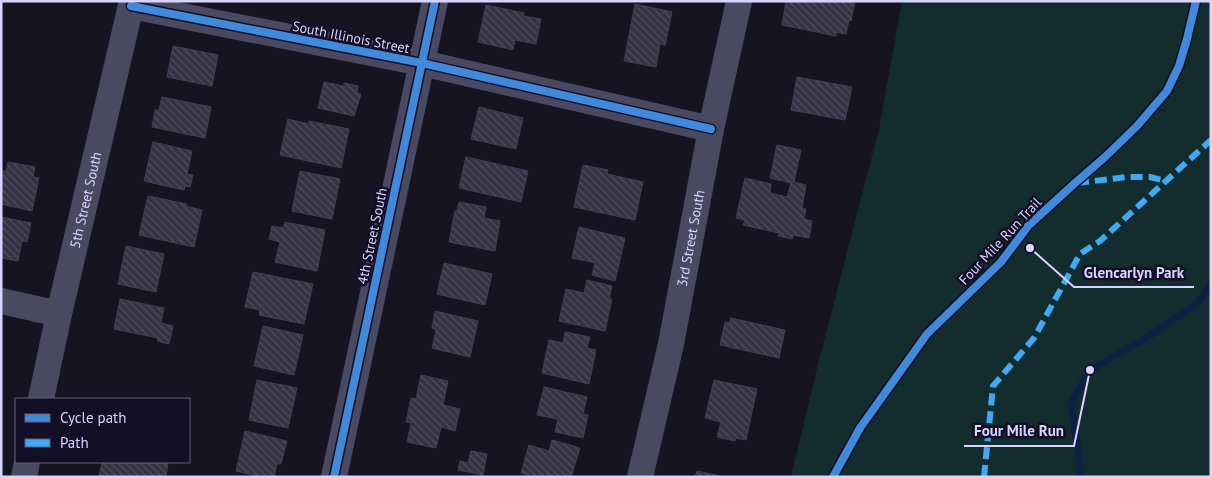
<svg xmlns="http://www.w3.org/2000/svg" width="1212" height="478" font-family="'PT Sans',sans-serif">
	<style>
		.green { fill: #132c2d }
		.lines { fill: none; stroke-linecap: round; stroke-linejoin: round }
		.stream { stroke: #0d2144; stroke-width: 7 }
		.building { fill: url(#building-back-hatch); stroke: #433f54 }
		.minor { stroke: #4a4962; stroke-width: 26 }
		.quiet { stroke: #3fa9f5; stroke-width: 6; stroke-dasharray: 12 6; stroke-linecap: butt }
		.cycleway-casing { stroke: #130f26; stroke-width: 11 }
		.cycleway { stroke: #408adc; stroke-width: 8 }
		.labels { text-anchor: middle; dominant-baseline: central; stroke-width: 5; stroke-linejoin: round; paint-order: stroke }
		.street-label { font-size: 14px; fill: #d9d4ff; stroke: #130f26 }
		.leader { fill: none; stroke: #d9d4ff; stroke-width: 2 }
		.callout-dot { fill: #d9d4ff; stroke: #130f26; stroke-width: 2 }
		.callout-label { font-size: 15px; text-anchor: middle; font-weight: bold; fill: #d9d4ff; stroke: #130f26; stroke-width: 5; stroke-linejoin: round; paint-order: stroke }
	</style>
	<defs>
		<pattern id="building-back-hatch" width="6" height="6" patternUnits="userSpaceOnUse" patternTransform="scale(1.25)"><rect width="6" height="6" fill="#343243"/><path d="M-1 5l2 2M0 0l6 6M5-1l2 2" fill="none" stroke="#514f5f"/></pattern>
	</defs>
	<rect width="100%" height="100%" fill="#161421"/>
	<path class="green" d="M 902,1 L 1211,1 L 1211,477 L 791,477 L 817,368 L 879,129 Z"/>
	<g class="lines">
		<path class="stream" d="M 1080,477 L 1080,464 L 1071,403 L 1090,370 L 1151,335 L 1198,303 L 1211,283"/>
	</g>
	<path class="building" d="M 786,1 L 855,1 L 851,21 L 849,20 L 846,34 L 836,32 L 836,36 L 782,25 Z
		M 635,4 L 672,12 L 665,45 L 660,44 L 656,67 L 624,61 Z
		M 486,5 L 524,13 L 523,16 L 541,19 L 536,44 L 515,40 L 513,50 L 478,42 Z
		M 173,46 L 218,55 L 212,86 L 167,77 Z
		M 797,77 L 852,87 L 845,120 L 791,110 Z
		M 324,82 L 344,86 L 344,83 L 358,86 L 357,93 L 361,94 L 354,116 L 318,108 Z
		M 162,97 L 211,107 L 205,138 L 152,127 L 155,110 L 159,110 Z
		M 479,107 L 523,118 L 516,149 L 471,139 Z
		M 288,119 L 309,124 L 309,121 L 349,129 L 341,168 L 280,155 Z
		M 153,142 L 192,151 L 187,174 L 193,175 L 190,187 L 185,186 L 184,190 L 144,181 Z
		M 777,145 L 801,150 L 794,182 L 806,185 L 802,208 L 806,209 L 804,219 L 812,221 L 809,238 L 793,235 L 792,239 L 778,236 L 779,233 L 743,225 L 745,220 L 736,218 L 745,178 L 771,184 L 770,193 L 787,197 L 791,183 L 770,178 Z
		M 466,157 L 528,171 L 521,202 L 459,188 Z
		M 8,162 L 35,167 L 33,177 L 39,178 L 32,211 L 1,204 L 1,170 L 6,172 Z
		M 583,165 L 608,170 L 607,174 L 643,182 L 635,220 L 574,207 Z
		M 300,171 L 340,179 L 332,219 L 292,211 Z
		M 148,196 L 187,204 L 186,206 L 202,210 L 194,247 L 139,235 Z
		M 459,202 L 486,207 L 484,218 L 500,221 L 495,251 L 449,242 L 455,211 L 457,211 Z
		M 1,217 L 31,223 L 27,242 L 22,241 L 18,261 L 1,258 Z
		M 285,222 L 325,230 L 317,271 L 275,262 L 280,242 L 269,239 L 272,226 L 283,228 Z
		M 579,227 L 625,238 L 615,281 L 592,275 L 595,263 L 572,258 Z
		M 126,246 L 164,254 L 156,292 L 118,284 Z
		M 444,263 L 492,274 L 485,305 L 437,294 Z
		M 253,272 L 313,284 L 304,324 L 259,315 L 260,310 L 245,307 Z
		M 587,280 L 612,286 L 609,299 L 612,299 L 605,331 L 559,321 L 566,289 L 584,293 Z
		M 120,299 L 164,308 L 161,323 L 173,326 L 169,344 L 157,341 L 158,338 L 114,329 Z
		M 435,311 L 478,321 L 470,357 L 432,348 L 436,330 L 432,328 Z
		M 731,318 L 785,330 L 779,358 L 720,345 L 725,322 L 729,323 Z
		M 263,326 L 303,335 L 294,375 L 254,366 Z
		M 565,332 L 590,337 L 587,348 L 596,350 L 589,384 L 542,373 L 549,340 L 563,343 Z
		M 421,375 L 448,381 L 443,405 L 460,409 L 455,431 L 441,427 L 436,448 L 407,442 L 411,423 L 406,422 L 411,398 L 416,399 Z
		M 257,380 L 297,388 L 288,428 L 249,420 Z
		M 714,380 L 757,389 L 746,440 L 736,438 L 735,441 L 717,437 L 721,422 L 705,418 Z
		M 544,387 L 587,397 L 583,414 L 588,415 L 583,438 L 555,432 L 558,419 L 537,415 Z
		M 245,431 L 287,441 L 281,464 L 277,464 L 274,477 L 262,477 L 236,471 Z
		M 552,440 L 580,448 L 571,477 L 535,477 L 521,473 L 529,445 L 549,451 Z
		M 471,451 L 487,454 L 483,475 L 458,470 L 460,461 L 468,463 Z
		M 102,462 L 162,462 L 168,463 L 166,477 L 99,477 Z
		M 697,471 L 720,476 L 720,477 L 695,477 Z"/>
	<g class="lines">
		<g class="minor">
			<path d="M 131,6 L 422,63 L 711,129"/>
			<path d="M 1,301 L 59,314"/>
			<path id="s1" d="M 41,399 L 59,314 L 132,1"/>
			<path d="M 24,477 L 27,462"/>
			<path d="M 334,477 L 435,1"/>
			<path id="s2" d="M 640,477 L 671,344 L 711,129 L 739,1"/>
		</g>
		<path class="quiet" d="M 1077,183 L 1127,177 L 1150,177 L 1166,181
			M 984,477 L 993,386 L 1034,338 L 1080,254 L 1100,241 L 1211,140"/>
		<g class="cycleway-casing">
			<path id="cycleway" d="M 131,6 L 422,63 L 711,129
				M 334,477 L 435,1
				M 833,477 L 860,428 L 927,334 L 1001,262 L 1028,226 L 1075,183 L 1105,157 L 1137,126 L 1167,91 L 1179,66 L 1187,39 L 1196,1"/>
		</g>
		<use href="#cycleway" class="cycleway"/>
	</g>
	<g class="labels">
		<g class="street-label">
			<text transform="translate(351 37) rotate(11)">South Illinois Street</text>
			<text stroke="none"><textPath href="#s1" startOffset="204">5th Street South</textPath></text>
			<text transform="translate(372 236) rotate(-78)">4th Street South</text>
			<text stroke="none"><textPath href="#s2" startOffset="244">3rd Street South</textPath></text>
			<text transform="translate(1000 241) rotate(-47)">Four Mile Run Trail</text>
		</g>
	</g>
	<path class="leader" d="M1030 248L1074 287H1194M1090 370L1074 446H964"/>
	<g class="callout-dot">
		<circle cx="1030" cy="248" r="5"/>
		<circle cx="1090" cy="370" r="5"/>
	</g>
	<g class="callout-label">
		<text x="1134" y="278">Glencarlyn Park</text>
		<text x="1019" y="436">Four Mile Run</text>
	</g>
	<rect width="1212" height="478" fill="none" stroke="#d9d4ff" stroke-width="5"/>
	<rect x="15" y="398" width="175" height="65" fill="#130f26" stroke="#625e7d"/>
	<rect x="25" y="414" width="25" height="8" fill="#408adc" stroke="#625e7d"/>
	<text x="60" y="423" font-size="15" fill="#d9d4ff">Cycle path</text>
	<rect x="25" y="439" width="25" height="8" fill="#3fa9f5" stroke="#625e7d"/>
	<text x="60" y="448" font-size="15" fill="#d9d4ff">Path</text>
</svg>
